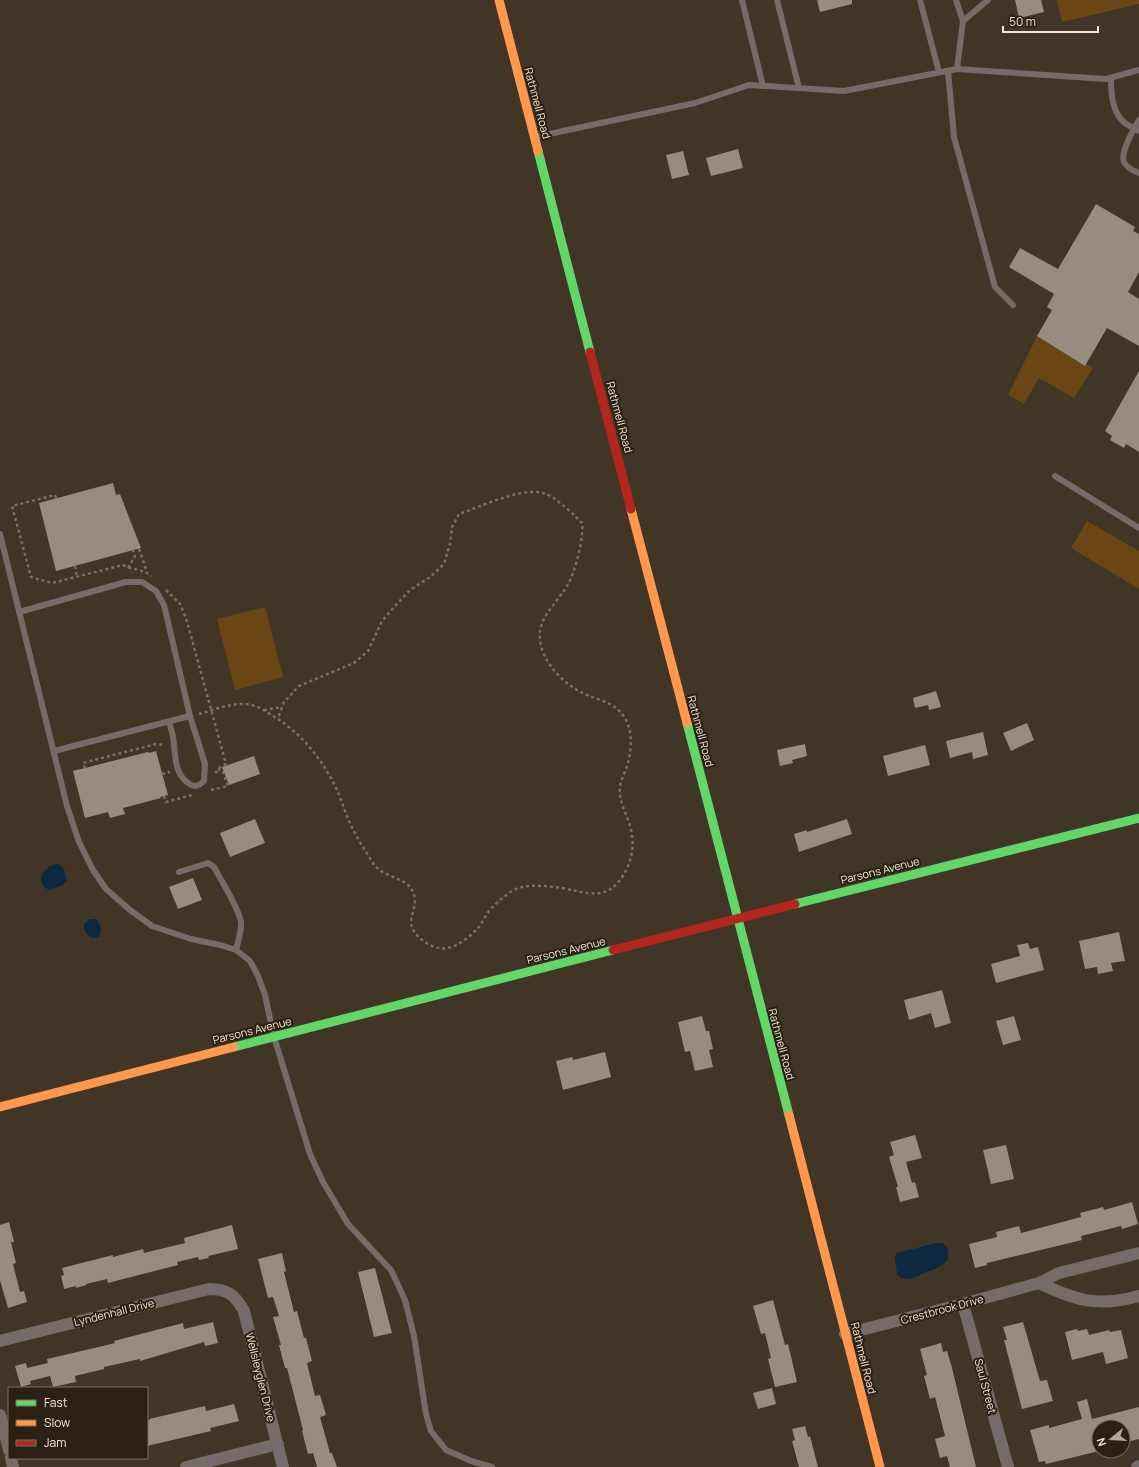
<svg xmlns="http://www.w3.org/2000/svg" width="1139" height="1467" font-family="Manrope,sans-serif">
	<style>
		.green { fill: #6a4615 }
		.water { fill: #0d2841 }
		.building { fill: #988b80 }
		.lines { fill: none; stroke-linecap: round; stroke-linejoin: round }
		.path { stroke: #78706c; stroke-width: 2.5; stroke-dasharray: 3 3; stroke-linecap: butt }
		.lane { stroke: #756c69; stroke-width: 6 }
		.street { stroke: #756c69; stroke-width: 12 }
		.fast { stroke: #63d668; stroke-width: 9 }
		.slow { stroke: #ff974d; stroke-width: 9 }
		.jam { stroke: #b3261e; stroke-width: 9 }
		.labels { text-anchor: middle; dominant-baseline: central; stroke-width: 4; stroke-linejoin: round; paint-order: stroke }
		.street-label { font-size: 11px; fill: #f4e5d6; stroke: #2a2014 }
	</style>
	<rect width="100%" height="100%" fill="#413526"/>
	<path class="green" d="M 1057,0 L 1139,0 L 1139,4 L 1062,22 Z
		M 1037,336 L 1085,366 L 1086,364 L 1093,368 L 1074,398 L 1039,378 L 1024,404 L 1008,395 Z
		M 1087,521 L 1139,551 L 1139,589 L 1071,548 Z
		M 265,607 L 283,677 L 235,690 L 217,619 Z"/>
	<path class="water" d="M 58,864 L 64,869 L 67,881 L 61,886 L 49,890 C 33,882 44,865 58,864 Z
		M 90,919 L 96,919 C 102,925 102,930 99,937 C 91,940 88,936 84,929 L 84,924 Z
		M 935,1243 L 943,1243 L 948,1249 L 948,1259 L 944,1264 L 937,1268 L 910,1279 L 901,1278 L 897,1274 L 895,1257 L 897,1253 L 921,1247 Z"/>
	<path class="building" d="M 817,0 L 852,0 L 852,4 L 820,12 Z
		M 1015,0 L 1041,0 L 1044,12 L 1019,18 Z
		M 738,149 L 743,168 L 711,176 L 706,158 Z
		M 683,151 L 689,175 L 672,179 L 666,155 Z
		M 1096,204 L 1135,227 L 1133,231 L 1139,234 L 1139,272 L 1128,292 L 1139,299 L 1139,346 L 1107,328 L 1085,366 L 1037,336 L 1052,310 L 1047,307 L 1054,294 L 1009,267 L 1020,248 L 1058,269 Z
		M 1139,371 L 1139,452 L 1126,444 L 1124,448 L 1110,440 L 1112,436 L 1105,431 Z
		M 113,483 L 116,495 L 120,494 L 141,548 L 56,571 L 39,503 Z
		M 936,691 L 941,707 L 929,710 L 928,705 L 915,708 L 913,698 Z
		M 1027,723 L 1034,740 L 1011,751 L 1003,733 Z
		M 983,732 L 988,755 L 973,759 L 972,752 L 950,758 L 946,741 Z
		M 805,744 L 807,756 L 792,760 L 793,763 L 780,766 L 777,750 Z
		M 925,745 L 930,765 L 888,776 L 883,756 Z
		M 156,751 L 168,795 L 160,797 L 161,798 L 123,808 L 125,814 L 110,818 L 108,812 L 85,818 L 73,771 L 148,752 L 149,753 Z
		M 254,756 L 260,774 L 229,785 L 222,767 Z
		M 255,819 L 265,843 L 230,857 L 220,833 Z
		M 847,819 L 852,834 L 799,852 L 794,834 L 807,830 L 807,832 Z
		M 193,878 L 202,900 L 178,909 L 169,887 Z
		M 1119,932 L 1125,961 L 1111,963 L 1113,971 L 1098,974 L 1097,967 L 1085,969 L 1079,941 Z
		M 1028,943 L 1030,949 L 1038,947 L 1044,970 L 996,983 L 991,964 L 1020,956 L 1017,945 Z
		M 942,990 L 951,1023 L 935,1028 L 931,1013 L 909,1020 L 904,1000 Z
		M 702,1016 L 706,1031 L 709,1031 L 713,1049 L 709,1050 L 713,1067 L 695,1071 L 690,1051 L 685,1052 L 678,1022 Z
		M 1014,1016 L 1021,1040 L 1003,1045 L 996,1021 Z
		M 605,1052 L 611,1077 L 563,1090 L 556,1061 L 572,1057 L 573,1060 Z
		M 915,1135 L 922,1158 L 906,1162 L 912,1183 L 915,1182 L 919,1197 L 900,1202 L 896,1187 L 898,1187 L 889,1157 L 894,1155 L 890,1142 Z
		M 1006,1145 L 1014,1179 L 991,1184 L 983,1150 Z
		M 1132,1202 L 1138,1224 L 1122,1229 L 1121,1226 L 1081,1236 L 1082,1240 L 987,1263 L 987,1265 L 975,1268 L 969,1244 L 997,1237 L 996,1232 L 1019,1226 L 1021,1233 L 1081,1217 L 1080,1213 L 1103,1207 L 1104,1210 Z
		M 9,1222 L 14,1242 L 11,1242 L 16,1263 L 13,1264 L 20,1292 L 24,1291 L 27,1302 L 8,1308 L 0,1280 L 0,1225 Z
		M 232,1225 L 238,1249 L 208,1256 L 209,1258 L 199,1260 L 198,1257 L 177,1262 L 178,1265 L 127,1278 L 108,1283 L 107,1279 L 86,1284 L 86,1285 L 76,1288 L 76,1286 L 64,1289 L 61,1276 L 64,1275 L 62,1268 L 113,1255 L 113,1257 L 143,1249 L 144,1253 L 185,1243 L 184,1238 Z
		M 282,1253 L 286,1271 L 284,1272 L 294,1312 L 297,1311 L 304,1338 L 306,1338 L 312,1361 L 307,1363 L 315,1396 L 320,1395 L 326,1415 L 320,1417 L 330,1453 L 332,1453 L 337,1467 L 317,1467 L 313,1453 L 308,1454 L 302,1431 L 303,1430 L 287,1368 L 285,1368 L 279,1345 L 281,1345 L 273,1317 L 279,1316 L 273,1297 L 268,1298 L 258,1259 Z
		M 375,1268 L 392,1333 L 374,1337 L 358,1272 Z
		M 773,1300 L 785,1345 L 788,1344 L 797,1382 L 775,1387 L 768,1359 L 771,1358 L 765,1333 L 761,1334 L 753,1306 Z
		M 213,1322 L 218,1343 L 205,1346 L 204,1342 L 140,1361 L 140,1359 L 104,1367 L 104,1369 L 75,1376 L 76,1382 L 53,1387 L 50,1376 L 30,1381 L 31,1384 L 21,1387 L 15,1366 L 26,1363 L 27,1368 L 48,1363 L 47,1359 L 103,1346 L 115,1343 L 114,1341 L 183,1323 L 184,1329 Z
		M 1023,1322 L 1040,1381 L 1047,1380 L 1053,1401 L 1022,1409 L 1004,1340 L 1007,1340 L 1003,1327 Z
		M 1077,1329 L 1078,1331 L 1087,1329 L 1089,1335 L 1109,1330 L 1110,1332 L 1121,1330 L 1128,1358 L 1106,1364 L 1103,1352 L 1072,1360 L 1065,1332 Z
		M 941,1343 L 943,1352 L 947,1351 L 952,1368 L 976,1467 L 950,1467 L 947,1456 L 940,1458 L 935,1439 L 945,1436 L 935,1397 L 930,1399 L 924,1376 L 927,1375 L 920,1349 Z
		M 772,1388 L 776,1404 L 758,1409 L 753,1393 Z
		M 1087,1399 L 1092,1419 L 1139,1407 L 1139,1439 L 1123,1443 L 1123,1427 L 1099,1427 L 1099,1451 L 1046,1464 L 1045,1461 L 1039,1462 L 1030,1430 L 1049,1425 L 1049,1428 L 1082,1419 L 1077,1402 Z
		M 234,1404 L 239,1421 L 210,1428 L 211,1431 L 147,1446 L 147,1421 L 150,1420 L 149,1419 L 205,1406 L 206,1411 Z
		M 805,1426 L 808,1437 L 810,1436 L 818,1467 L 799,1467 L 792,1441 L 795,1440 L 792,1429 Z"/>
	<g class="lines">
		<path class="path" d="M 56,498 L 55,495 L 12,506 L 31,577 L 52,583 L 123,565 C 132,570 144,569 151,576
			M 139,549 L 147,572
			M 75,566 L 77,576
			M 128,568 L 135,556 L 133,550
			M 166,590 L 180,604 L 186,618 L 226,764 L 221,766 L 214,775
			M 264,710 L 282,707
			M 199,714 C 213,710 228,704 243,704 C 254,704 263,709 271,715 C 300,731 323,760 337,790 C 342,801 345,813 350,823 C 356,837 365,850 373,863 C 382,878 406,876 413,892 C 418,903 412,911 411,922 C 411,934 427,946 439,948 C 452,951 469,938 478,928 C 482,923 485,916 489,911 C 495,904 504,896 512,891 C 521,886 531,885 542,886 C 548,886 555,887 562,888 C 588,893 608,902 624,874 C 631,862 634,849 632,835 C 630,818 618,804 620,787 C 621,778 626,771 628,763 C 632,747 633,727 622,714 C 614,703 599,700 587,695 C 565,686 542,663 540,639 C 537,619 557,603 567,586 C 575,573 584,538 582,523 C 575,516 556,497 546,494 C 526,485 480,507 459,514 L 452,527 L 450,544 L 444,564 L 430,577 L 410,590 L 395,606 L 382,621 L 368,651 L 354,663 L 299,686 L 284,702 L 278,718
			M 85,768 L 83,763 L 156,744 L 165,745
			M 162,774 L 170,772
			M 211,790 L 228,786 L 223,772 L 218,769
			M 164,796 L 166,802 L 192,795"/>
		<path class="lane" d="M 742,0 L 763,86
			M 777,0 L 799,88
			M 920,0 L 939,72
			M 956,0 L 963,21 L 957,69
			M 963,21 L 988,0
			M 948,71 L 954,137 L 995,287 L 1013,305
			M 1111,78 C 1111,93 1112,113 1125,123 C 1129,126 1134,128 1139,131
			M 1139,120 C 1134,129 1120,152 1124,162 C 1126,167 1134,171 1139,173
			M 535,137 L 695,103 L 749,85 L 844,91 L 957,69 L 1106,79 L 1139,70
			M 1055,476 L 1139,528
			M 0,534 L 67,806 L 79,842 L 93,870 L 106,889 L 130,910 L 152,926 L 191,939 L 220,945 L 236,950 L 250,961 L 258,976 L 265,995 L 274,1037 L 310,1154 L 323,1182 L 348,1224 L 391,1270 L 405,1300 L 414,1336 L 426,1414 L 431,1431 L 446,1450 L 471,1461 L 492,1467
			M 19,612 L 126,582 L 142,582 L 156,591 L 164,605 L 190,716 L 205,764 L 204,781 C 199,786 194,788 188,783 C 173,772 176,753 173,737 C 172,731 170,726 169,721
			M 54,751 L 190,716
			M 179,872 L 208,863 L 214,867 C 222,882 238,906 241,922 C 242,931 238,941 236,950"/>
		<path class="street" d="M 1039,1283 C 1077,1301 1097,1307 1139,1296
			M 963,1304 L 1008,1467
			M 845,1334 L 963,1304 L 1039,1283 L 1059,1273 L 1139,1253
			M 0,1341 L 209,1289 C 228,1289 235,1295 244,1311 L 283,1467
			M 0,1415 L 9,1450
			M 11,1458 L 13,1467
			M 186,1467 L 278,1444
			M 1137,1467 L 1139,1466"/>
		<path class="fast" d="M 538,151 L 590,352
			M 687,723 L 789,1115
			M 795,904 L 1139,818
			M 234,1047 L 613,950"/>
		<path class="slow" d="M 499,0 L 538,151
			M 631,509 L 687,723
			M 0,1107 L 234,1047
			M 789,1115 L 880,1467"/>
		<path class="jam" d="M 590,352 L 631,509
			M 613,950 L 795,904"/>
	</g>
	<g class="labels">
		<g class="street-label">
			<text transform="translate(538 103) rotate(75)">Rathmell Road</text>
			<text transform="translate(620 417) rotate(75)">Rathmell Road</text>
			<text transform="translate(701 731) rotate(75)">Rathmell Road</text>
			<text transform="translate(880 870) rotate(-14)">Parsons Avenue</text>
			<text transform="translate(566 950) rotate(-14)">Parsons Avenue</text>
			<text transform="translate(252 1030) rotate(-14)">Parsons Avenue</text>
			<text transform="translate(782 1044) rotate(75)">Rathmell Road</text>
			<text transform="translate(942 1309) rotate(-15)">Crestbrook Drive</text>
			<text transform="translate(114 1312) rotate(-14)">Lyndenhall Drive</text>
			<text transform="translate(864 1358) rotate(76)">Rathmell Road</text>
			<text transform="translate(261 1377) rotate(76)">Wellsleyglen Drive</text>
			<text transform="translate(986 1386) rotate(75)">Saul Street</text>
		</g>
	</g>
	<rect x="8" y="1387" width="140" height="72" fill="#2a2014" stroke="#7b6f62"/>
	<rect x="16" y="1400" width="20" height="6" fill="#63d668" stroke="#7b6f62"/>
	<text x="44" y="1407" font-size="12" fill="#f4e5d6">Fast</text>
	<rect x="16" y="1420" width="20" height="6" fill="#ff974d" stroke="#7b6f62"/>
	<text x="44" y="1427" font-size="12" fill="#f4e5d6">Slow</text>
	<rect x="16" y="1440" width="20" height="6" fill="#b3261e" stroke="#7b6f62"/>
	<text x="44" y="1447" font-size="12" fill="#f4e5d6">Jam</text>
	<g transform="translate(1111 1439) rotate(252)"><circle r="19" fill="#2a2014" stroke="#7b6f62"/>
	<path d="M0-3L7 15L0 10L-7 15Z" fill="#b5a798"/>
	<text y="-6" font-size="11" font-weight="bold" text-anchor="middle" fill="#f4e5d6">N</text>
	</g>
	<path d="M1003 26v6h95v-6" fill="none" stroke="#f4e5d6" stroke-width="2"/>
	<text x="1009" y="26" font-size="12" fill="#f4e5d6" stroke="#2a2014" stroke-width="3" paint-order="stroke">50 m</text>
</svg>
